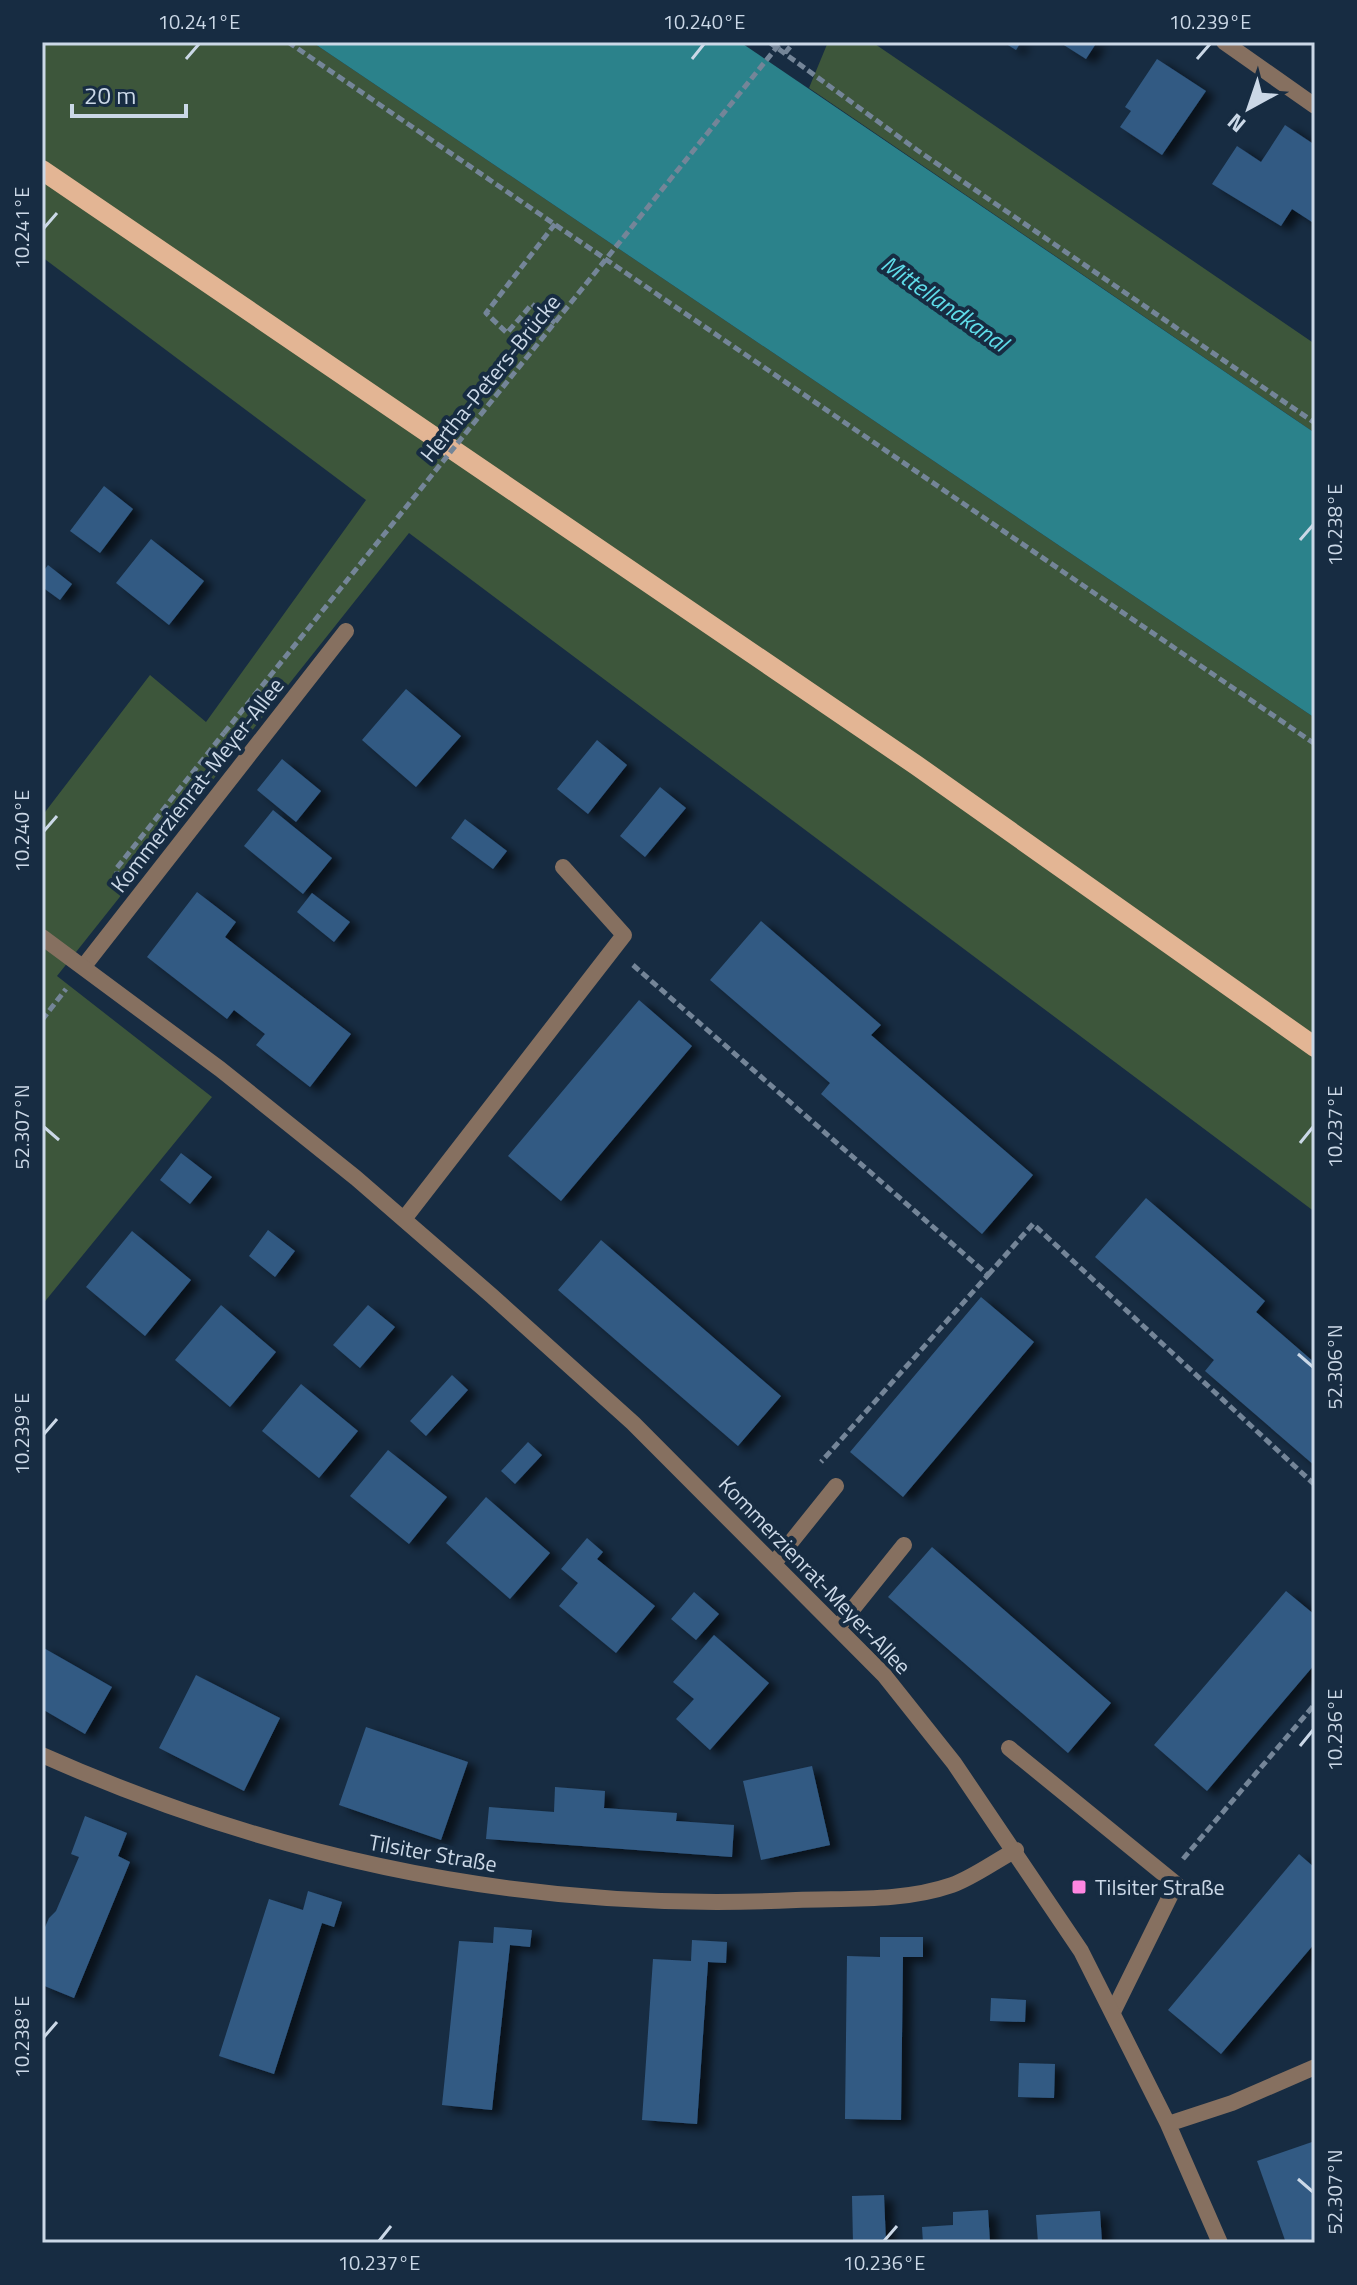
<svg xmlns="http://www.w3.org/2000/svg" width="1357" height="2285" font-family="'Titillium Web',sans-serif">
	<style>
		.green { fill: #3d563b }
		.water { fill: #2b828b }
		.building { fill: #325a83; filter: url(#shadow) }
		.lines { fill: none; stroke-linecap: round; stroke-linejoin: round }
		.path { stroke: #748598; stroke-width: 5; stroke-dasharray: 8 4; stroke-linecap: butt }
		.service { stroke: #867060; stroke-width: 16 }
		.minor { stroke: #867060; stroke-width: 16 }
		.primary { stroke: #e3b594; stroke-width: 20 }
		.path-bridge { stroke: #748598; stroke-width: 5; stroke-dasharray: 8 4; stroke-linecap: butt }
		.ticks { fill: none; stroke: #cbd8e7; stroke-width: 3 }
		.poi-dot { fill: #fe86e1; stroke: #172c42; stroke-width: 3 }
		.labels { text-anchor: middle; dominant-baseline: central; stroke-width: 8; stroke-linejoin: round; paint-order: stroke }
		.street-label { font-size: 22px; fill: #cbd8e7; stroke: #172c42 }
		.poi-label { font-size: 22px; fill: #cbd8e7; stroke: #172c42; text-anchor: start }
		.water-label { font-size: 24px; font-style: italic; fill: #5fdce9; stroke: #172c42 }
		.neatline { fill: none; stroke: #cbd8e7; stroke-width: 3 }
		.ticks-label { font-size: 20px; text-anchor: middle; fill: #cbd8e7 }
	</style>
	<defs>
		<filter id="shadow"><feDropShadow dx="9" dy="5" stdDeviation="4" flood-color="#0009"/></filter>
	</defs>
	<rect width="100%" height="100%" fill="#172c42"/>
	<path class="green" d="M 42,42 L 312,42 L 1315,718 L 1315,1212 L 409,533 L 57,976 L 212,1097 L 42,1305 L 42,816 L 150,675 L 206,722 L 366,500 L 42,257 Z
		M 828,42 L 872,42 L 1315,344 L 1315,433 L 809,88 Z"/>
	<path class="water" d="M 312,42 L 740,42 L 1315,433 L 1315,718 Z"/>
	<path class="building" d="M 1003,42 L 1021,42 L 1016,50 Z
		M 1059,42 L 1097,42 L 1086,59 Z
		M 1157,59 L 1206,91 L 1162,155 L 1120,127 L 1131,111 L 1125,107 Z
		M 1285,125 L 1315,145 L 1315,224 L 1292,209 L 1281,226 L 1212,184 L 1237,146 L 1261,162 Z
		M 104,486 L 133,509 L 100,553 L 70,531 Z
		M 151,539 L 204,581 L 169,625 L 116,583 Z
		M 48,565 L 72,584 L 60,600 L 42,587 L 42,573 Z
		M 406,689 L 461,736 L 416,787 L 362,740 Z
		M 597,740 L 627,765 L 588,814 L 557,789 Z
		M 282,759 L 321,791 L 296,822 L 257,790 Z
		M 660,787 L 686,808 L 645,857 L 620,836 Z
		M 273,810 L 332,858 L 303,894 L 244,846 Z
		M 465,819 L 507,851 L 493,869 L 451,838 Z
		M 197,892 L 236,922 L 225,937 L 351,1034 L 310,1087 L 256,1045 L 265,1034 L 234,1010 L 227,1019 L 147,957 Z
		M 312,893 L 350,922 L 334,942 L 297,912 Z
		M 761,921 L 881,1025 L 871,1035 L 1033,1175 L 982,1234 L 821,1094 L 830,1083 L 710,980 Z
		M 639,1000 L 692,1046 L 561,1201 L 508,1156 Z
		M 181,1153 L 212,1177 L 190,1204 L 160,1180 Z
		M 1146,1198 L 1265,1301 L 1256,1312 L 1315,1363 L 1315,1466 L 1205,1371 L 1214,1360 L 1095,1257 Z
		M 268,1230 L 295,1251 L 275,1277 L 249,1256 Z
		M 132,1231 L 191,1280 L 145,1336 L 86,1287 Z
		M 601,1240 L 781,1396 L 738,1446 L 558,1290 Z
		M 981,1297 L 1034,1342 L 903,1497 L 850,1452 Z
		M 221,1305 L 276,1352 L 230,1407 L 175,1360 Z
		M 368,1305 L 395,1327 L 360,1368 L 333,1345 Z
		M 452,1375 L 468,1390 L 426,1436 L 410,1421 Z
		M 301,1384 L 358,1431 L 319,1478 L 262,1431 Z
		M 528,1442 L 542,1455 L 515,1484 L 501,1471 Z
		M 388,1450 L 447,1497 L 409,1544 L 350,1496 Z
		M 486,1497 L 550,1553 L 510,1599 L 446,1543 Z
		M 587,1538 L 603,1552 L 597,1559 L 655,1606 L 616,1653 L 559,1606 L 578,1583 L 561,1569 Z
		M 932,1547 L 1111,1703 L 1068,1753 L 888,1597 Z
		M 1286,1591 L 1315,1615 L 1315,1664 L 1207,1791 L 1154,1745 Z
		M 694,1592 L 719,1614 L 696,1640 L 671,1619 Z
		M 714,1635 L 769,1683 L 710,1750 L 676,1719 L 694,1699 L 673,1682 Z
		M 42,1647 L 112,1687 L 85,1734 L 42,1709 Z
		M 196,1675 L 280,1718 L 244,1791 L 159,1748 Z
		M 366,1727 L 468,1762 L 441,1840 L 339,1805 Z
		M 812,1766 L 830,1845 L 761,1860 L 743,1781 Z
		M 555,1787 L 605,1791 L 604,1808 L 677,1813 L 676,1821 L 734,1825 L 732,1857 L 486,1839 L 489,1807 L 554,1812 Z
		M 85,1816 L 127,1833 L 118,1856 L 130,1862 L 74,1998 L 42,1985 L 42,1934 L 49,1918 L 56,1911 L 79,1857 L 71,1854 Z
		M 1299,1854 L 1315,1868 L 1315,1943 L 1221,2054 L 1168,2010 Z
		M 308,1891 L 342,1902 L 334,1927 L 322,1923 L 274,2074 L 219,2056 L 269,1899 L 303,1910 Z
		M 494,1927 L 532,1930 L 530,1947 L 510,1945 L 492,2110 L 442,2105 L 459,1941 L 493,1943 Z
		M 880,1937 L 923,1937 L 923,1957 L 903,1957 L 901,2120 L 845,2119 L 847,1956 L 880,1957 Z
		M 692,1940 L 727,1942 L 726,1963 L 708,1962 L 697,2124 L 642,2120 L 653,1959 L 691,1961 Z
		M 991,1998 L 1026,2000 L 1025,2022 L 990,2021 Z
		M 1019,2063 L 1055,2064 L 1054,2098 L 1018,2097 Z
		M 1312,2142 L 1315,2152 L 1315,2239 L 1286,2243 L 1257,2161 Z
		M 884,2195 L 886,2243 L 853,2243 L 852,2196 Z
		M 988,2210 L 990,2243 L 923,2243 L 922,2227 L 953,2225 L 953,2212 Z
		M 1100,2211 L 1102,2243 L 1038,2243 L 1036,2215 Z"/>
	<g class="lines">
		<path class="path" d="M 288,42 L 1315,744
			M 769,42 L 917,150 L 1315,423
			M 785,53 L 794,42
			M 555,224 L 486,313 L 507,333 L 532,304 L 555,323
			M 118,879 L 116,869 L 224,733
			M 633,965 L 988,1275 L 821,1462
			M 42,1020 L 66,989
			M 988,1275 L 1033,1224 L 1315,1485
			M 1183,1859 L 1315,1704"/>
		<path class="service" d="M 84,966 L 346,631
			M 775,1562 L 836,1486
			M 839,1626 L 904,1545
			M 1009,1748 L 1176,1884 L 1113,2012"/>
		<path class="minor" d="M 1224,42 L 1315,106
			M 42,937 L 220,1069 L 356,1178 L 492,1296 L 633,1423 L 884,1675 L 954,1763 L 1081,1951 L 1168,2124 L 1220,2243
			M 404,1219 L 624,935 L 563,867
			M 42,1755 C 283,1862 532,1913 796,1900 C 847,1898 903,1902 952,1885 C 974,1877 995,1861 1016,1850
			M 1168,2124 L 1232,2103 L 1315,2067"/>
		<path class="primary" d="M 42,170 L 916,765 L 1315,1047"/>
		<path class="path-bridge" d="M 224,733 L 781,42"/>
	</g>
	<path class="ticks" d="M 186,59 L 199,44M 692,59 L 704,44M 1197,59 L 1210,44M 44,228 L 57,213M 1300,540 L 1313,525M 44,831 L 57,816M 44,1127 L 59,1140M 1300,1143 L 1313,1127M 1298,1354 L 1313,1367M 44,1434 L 57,1419M 1300,1746 L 1313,1730M 44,2037 L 57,2022M 1298,2179 L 1313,2192M 379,2241 L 391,2226M 884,2241 L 897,2226"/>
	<rect class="poi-dot" x="1071" y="1879" width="16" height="16" rx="4"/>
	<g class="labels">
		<g class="street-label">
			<text transform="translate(490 378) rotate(-51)">Hertha-Peters-Brücke</text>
			<text transform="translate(197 785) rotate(-52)">Kommerzienrat-Meyer-Allee</text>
			<text transform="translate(815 1575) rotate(46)">Kommerzienrat-Meyer-Allee</text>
			<text transform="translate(433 1853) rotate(10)">Tilsiter Straße</text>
		</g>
		<g class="poi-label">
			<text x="1095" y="1887">Tilsiter Straße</text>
		</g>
		<g class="water-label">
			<text transform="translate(945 303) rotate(35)">Mittellandkanal</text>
		</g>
	</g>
	<rect width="1357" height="2285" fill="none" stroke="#172c42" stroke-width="88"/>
	<g transform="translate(1249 108) rotate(220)" stroke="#172c42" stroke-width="6" paint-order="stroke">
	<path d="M0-6L14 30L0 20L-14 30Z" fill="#cbd8e7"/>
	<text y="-12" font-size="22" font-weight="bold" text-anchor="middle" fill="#cbd8e7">N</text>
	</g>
	<path d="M72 104v12h114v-12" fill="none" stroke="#cbd8e7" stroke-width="4"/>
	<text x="84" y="104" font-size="24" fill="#cbd8e7" stroke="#172c42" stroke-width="6" paint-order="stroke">20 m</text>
	<rect x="44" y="44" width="1269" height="2197" class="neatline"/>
	<g class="ticks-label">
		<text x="199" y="29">10.241°E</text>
		<text x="704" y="29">10.240°E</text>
		<text x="1210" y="29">10.239°E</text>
		<text transform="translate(22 228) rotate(-90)" y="7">10.241°E</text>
		<text transform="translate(1335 525) rotate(-90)" y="7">10.238°E</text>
		<text transform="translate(22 831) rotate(-90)" y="7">10.240°E</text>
		<text transform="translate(22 1127) rotate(-90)" y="7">52.307°N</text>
		<text transform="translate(1335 1127) rotate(-90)" y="7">10.237°E</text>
		<text transform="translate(1335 1367) rotate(-90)" y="7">52.306°N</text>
		<text transform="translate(22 1434) rotate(-90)" y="7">10.239°E</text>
		<text transform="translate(1335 1730) rotate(-90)" y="7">10.236°E</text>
		<text transform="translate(22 2037) rotate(-90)" y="7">10.238°E</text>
		<text transform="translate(1335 2192) rotate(-90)" y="7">52.307°N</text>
		<text x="379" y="2270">10.237°E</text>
		<text x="884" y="2270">10.236°E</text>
	</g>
</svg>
